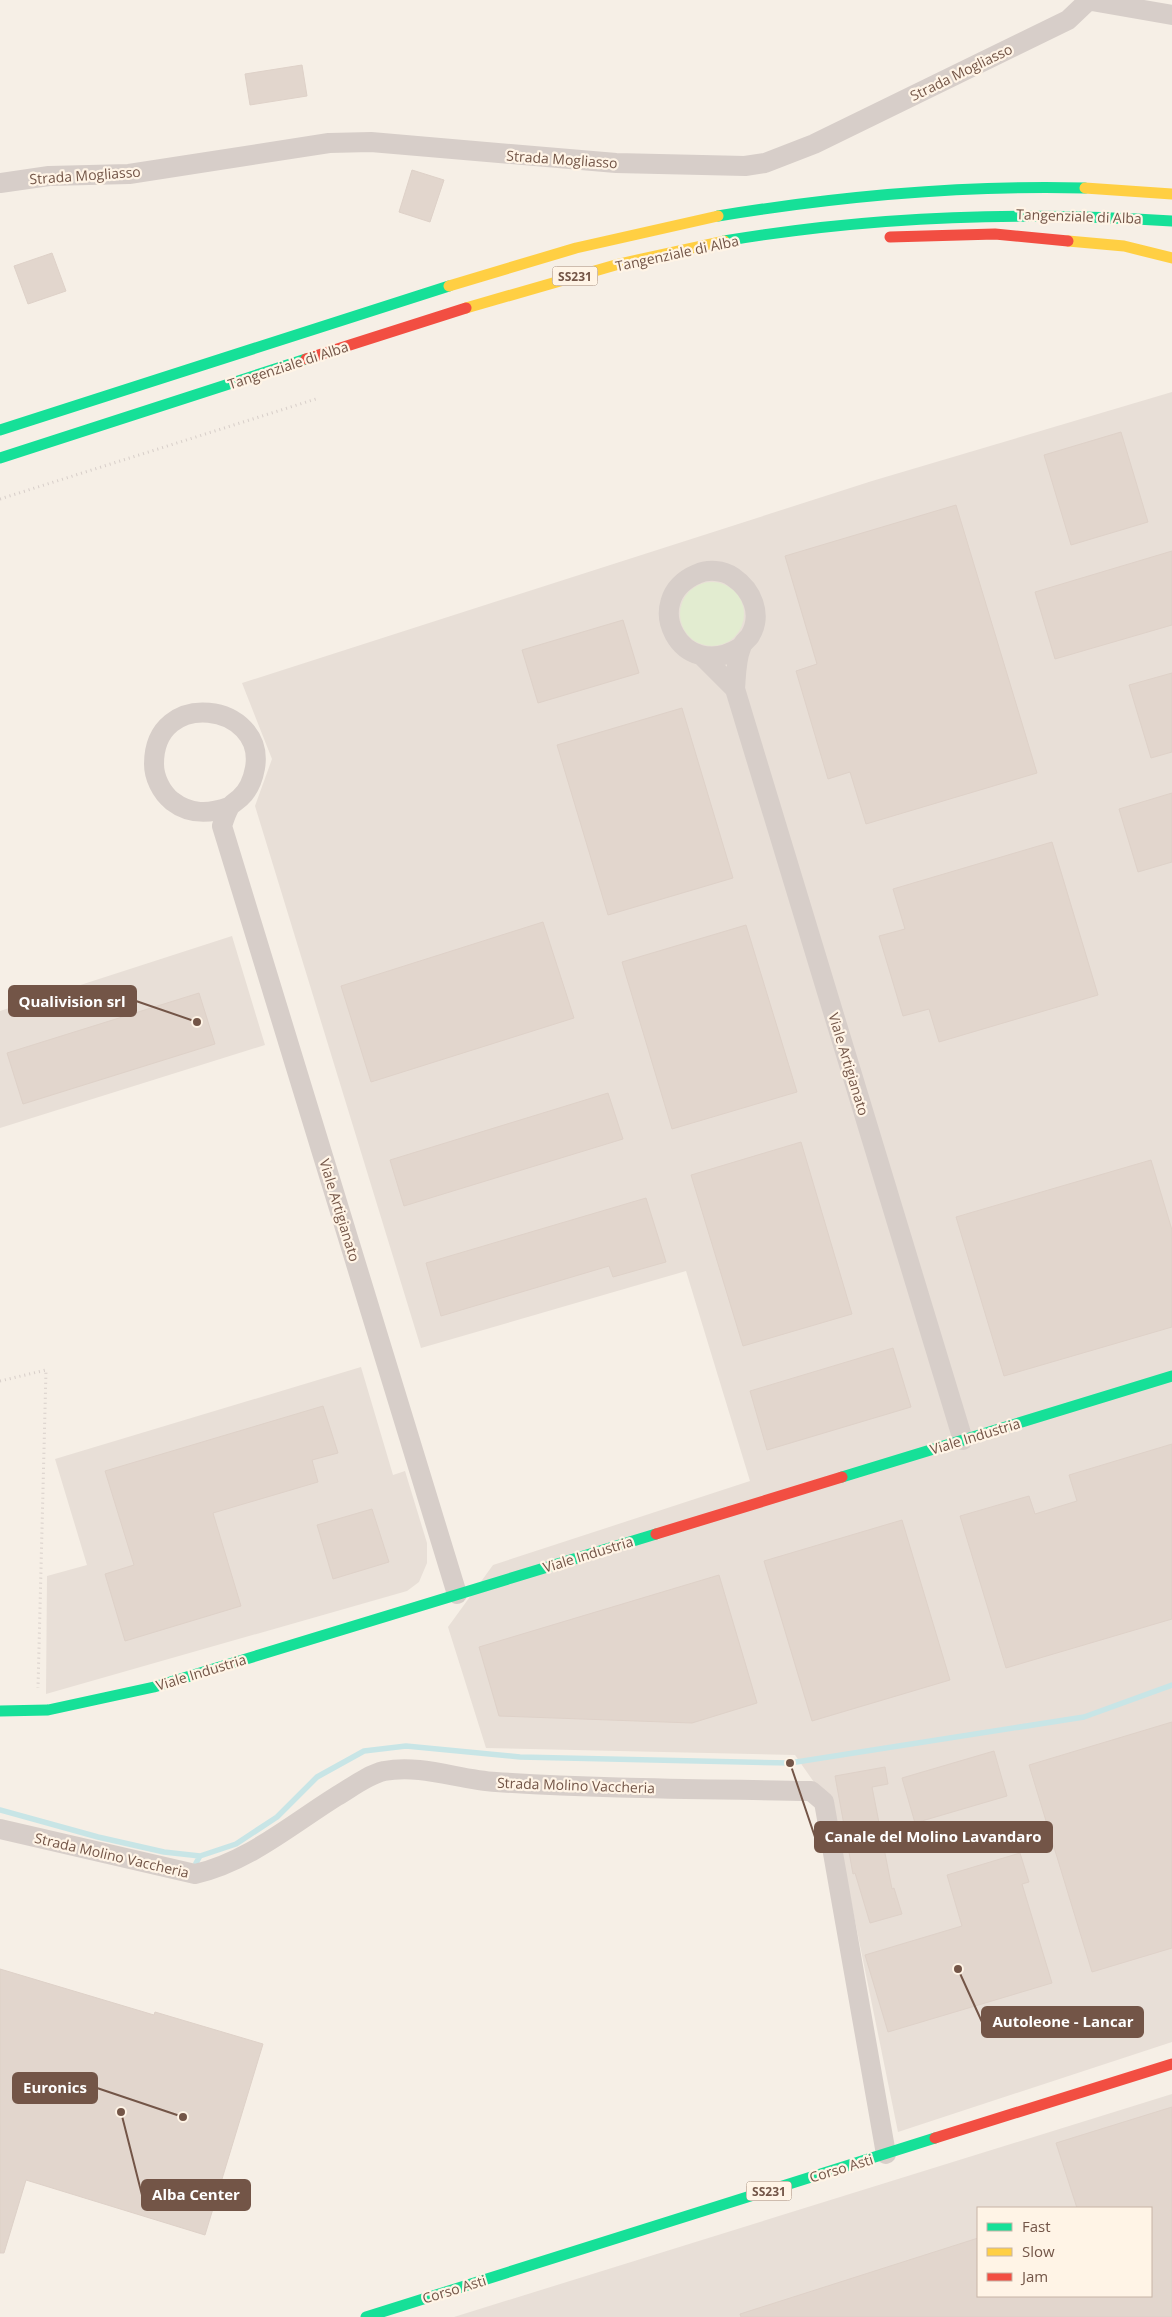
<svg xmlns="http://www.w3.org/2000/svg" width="1172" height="2317" font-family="'Open Sans',sans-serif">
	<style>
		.industrial { fill: #e8dfd7; fill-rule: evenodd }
		.green { fill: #e2ecd0 }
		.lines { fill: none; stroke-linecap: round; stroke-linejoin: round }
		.stream { stroke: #c8e5e6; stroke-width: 5.5 }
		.building { fill: #e2d6cd; stroke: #ded1c8 }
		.path { stroke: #d7cec9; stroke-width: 3; stroke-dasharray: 1 4; stroke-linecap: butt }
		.street { stroke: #d7cec9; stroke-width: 20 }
		.fast { stroke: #16e098; stroke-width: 11 }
		.slow { stroke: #ffcf43; stroke-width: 11 }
		.jam { stroke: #f24e42; stroke-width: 11 }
		.labels { text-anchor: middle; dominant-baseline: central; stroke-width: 4.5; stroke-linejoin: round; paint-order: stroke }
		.shield { fill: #fff4e6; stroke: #9d8577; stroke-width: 1 }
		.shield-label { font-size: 12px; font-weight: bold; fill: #735547 }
		.street-label { font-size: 14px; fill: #735547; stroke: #fff4e6 }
		.leader { fill: none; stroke: #735547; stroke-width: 2 }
		.callout-dot { fill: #735547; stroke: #fff4e6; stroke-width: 2 }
		.callout { fill: #735547; stroke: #735547; stroke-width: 2 }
		.callout-label { font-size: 15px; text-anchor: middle; font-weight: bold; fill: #fff }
	</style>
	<rect width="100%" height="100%" fill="#f6efe6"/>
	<path class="industrial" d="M 1172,392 L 1172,2042 L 898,2132 L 832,1808 L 795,1755 L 486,1748 L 448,1627 L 493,1565 L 750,1481 L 686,1271 L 421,1348 L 255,806 L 272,759 L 242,683 L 872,481 Z
		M 232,936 L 265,1045 L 0,1128 L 0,1011 Z
		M 361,1367 L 393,1475 L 405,1471 L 427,1543 L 427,1563 L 419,1582 L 407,1591 L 46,1694 L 47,1576 L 87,1565 L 55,1459 Z
		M 1172,2094 L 1172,2317 L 454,2317 ZM 978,2208 L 1151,2208 L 1151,2296 L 978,2296 Z"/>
	<path class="green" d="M680 614a32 32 0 1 1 64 0a32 32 0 1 1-64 0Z"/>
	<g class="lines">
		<path class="stream" d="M 0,1810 L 98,1837 L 164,1852 L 200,1856
			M 196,1863 L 200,1856 L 236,1844 L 277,1817 L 317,1777 L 364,1751 L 406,1746 L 520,1757 L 790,1763 L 1084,1717 L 1172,1685"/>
	</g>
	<path class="building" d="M 302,65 L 307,96 L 250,105 L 245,74 Z
		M 412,170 L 444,180 L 430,222 L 399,212 Z
		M 52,253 L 66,291 L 28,304 L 14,266 Z
		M 1121,432 L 1148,522 L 1071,545 L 1044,455 Z
		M 956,505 L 1037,773 L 866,824 L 850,772 L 828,779 L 796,671 L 817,664 L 785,556 Z
		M 1172,551 L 1172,625 L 1055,659 L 1035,592 Z
		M 623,620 L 639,673 L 538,703 L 522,650 Z
		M 1172,673 L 1172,752 L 1151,758 L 1129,685 Z
		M 682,708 L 733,878 L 608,915 L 557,745 Z
		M 1172,793 L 1172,862 L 1138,872 L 1119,809 Z
		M 1052,842 L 1098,995 L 939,1042 L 929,1009 L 903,1016 L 879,936 L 905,929 L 893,889 Z
		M 543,922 L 574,1018 L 371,1082 L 341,986 Z
		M 746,925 L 797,1092 L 672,1129 L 622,962 Z
		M 199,993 L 215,1044 L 23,1104 L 7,1053 Z
		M 608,1093 L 623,1139 L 404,1206 L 390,1160 Z
		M 801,1142 L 852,1314 L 743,1346 L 691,1175 Z
		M 1151,1160 L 1172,1230 L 1172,1327 L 1004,1376 L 956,1217 Z
		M 646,1198 L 666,1262 L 613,1277 L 609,1266 L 441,1316 L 426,1263 Z
		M 893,1348 L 911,1407 L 767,1450 L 750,1391 Z
		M 323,1406 L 338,1453 L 312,1460 L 318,1482 L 213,1513 L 241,1606 L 125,1641 L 105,1574 L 134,1565 L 105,1471 Z
		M 1172,1444 L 1172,1619 L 1006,1668 L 960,1516 L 1029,1496 L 1035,1514 L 1077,1501 L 1069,1475 Z
		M 372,1509 L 389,1562 L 333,1579 L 317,1525 Z
		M 902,1520 L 950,1680 L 812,1721 L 764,1561 Z
		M 719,1575 L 757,1703 L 692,1723 L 499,1716 L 479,1647 Z
		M 1172,1722 L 1172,1948 L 1092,1972 L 1029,1765 Z
		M 994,1751 L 1007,1796 L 915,1823 L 902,1778 Z
		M 885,1767 L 888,1784 L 872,1787 L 892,1889 L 894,1888 L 902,1914 L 870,1923 L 855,1873 L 853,1874 L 835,1776 Z
		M 1020,1853 L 1029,1882 L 1022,1884 L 1052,1983 L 888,2032 L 865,1955 L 962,1926 L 947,1875 Z
		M 0,1969 L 154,2015 L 155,2012 L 263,2044 L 205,2235 L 26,2180 L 4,2253 L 0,2253 Z
		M 1172,2107 L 1172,2317 L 741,2317 L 740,2314 L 978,2238 L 978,2296 L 1151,2296 L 1151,2208 L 1077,2208 L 1056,2143 Z"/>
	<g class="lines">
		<path class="path" d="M 0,499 L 319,398
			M 0,1381 L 46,1370 L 38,1688"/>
		<path class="street" d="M 1086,0 L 1172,15
			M 0,183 L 49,176 L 129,174 L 329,143 L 371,142 L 616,163 L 745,166 L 765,163 L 814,144 L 1068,20 L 1088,1
			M 741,647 C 681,685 638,599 697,574 C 708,569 723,570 733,577 C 752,590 763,614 750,636 C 747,640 742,643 741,648 C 736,660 736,676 735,689 L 963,1440
			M 702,656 L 735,689
			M 222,826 L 457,1594
			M 222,826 C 224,820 226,813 229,808 C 231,804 237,801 240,798 C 249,790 253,779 255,768 C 266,703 154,687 154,764 C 154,777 161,792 172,801 C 190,815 209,814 229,807
			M 0,1829 L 195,1874 C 248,1862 292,1824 337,1796 C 351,1788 367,1775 384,1771 C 422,1764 459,1780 496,1782 C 601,1789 706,1789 811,1791 L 824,1802 L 886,2154"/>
		<path class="fast" d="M 718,216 C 840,196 961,185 1085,188
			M 724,241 C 873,216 1022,211 1172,221
			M 0,430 L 449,286
			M 0,458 L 306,359
			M 842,1477 L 1172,1376
			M 0,1711 L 48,1710 L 154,1687 L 656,1534
			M 366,2317 L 935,2138"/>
		<path class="slow" d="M 1085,188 L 1172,194
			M 1068,241 L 1124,246 L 1172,258
			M 449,286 L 576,248 L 718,216
			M 466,308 L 619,264 L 724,241"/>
		<path class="jam" d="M 890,237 L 995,234 L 1068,241
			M 306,359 L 466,308
			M 656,1534 L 842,1477
			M 935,2138 L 1172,2064"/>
	</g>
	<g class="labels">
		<g class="shield">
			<rect x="552.5" y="266.5" width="45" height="19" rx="4"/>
			<rect x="746.5" y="2181.5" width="45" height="19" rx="4"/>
		</g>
		<g class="shield-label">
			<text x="575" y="276">SS231</text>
			<text x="769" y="2191">SS231</text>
		</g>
		<g class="street-label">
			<text transform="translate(961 72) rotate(-26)">Strada Mogliasso</text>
			<text transform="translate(562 159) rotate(4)">Strada Mogliasso</text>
			<text transform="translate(85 175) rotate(-4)">Strada Mogliasso</text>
			<text transform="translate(1079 216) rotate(2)">Tangenziale di Alba</text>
			<text transform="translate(677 253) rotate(-12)">Tangenziale di Alba</text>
			<text transform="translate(288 365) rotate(-18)">Tangenziale di Alba</text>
			<text transform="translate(849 1064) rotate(73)">Viale Artigianato</text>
			<text transform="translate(340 1210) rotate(73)">Viale Artigianato</text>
			<text transform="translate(975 1436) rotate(-17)">Viale Industria</text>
			<text transform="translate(588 1554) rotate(-17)">Viale Industria</text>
			<text transform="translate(201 1672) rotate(-17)">Viale Industria</text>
			<text transform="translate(576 1785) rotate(2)">Strada Molino Vaccheria</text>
			<text transform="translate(112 1855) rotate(13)">Strada Molino Vaccheria</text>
			<text transform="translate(841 2168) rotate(-17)">Corso Asti</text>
			<text transform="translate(454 2289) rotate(-17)">Corso Asti</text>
		</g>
	</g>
	<path class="leader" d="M197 1022L136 1001M790 1763L815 1837M958 1969L982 2022M183 2117L97 2088M121 2112L142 2195"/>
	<g class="callout-dot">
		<circle cx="197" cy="1022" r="5"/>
		<circle cx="790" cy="1763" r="5"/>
		<circle cx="958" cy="1969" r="5"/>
		<circle cx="183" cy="2117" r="5"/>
		<circle cx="121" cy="2112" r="5"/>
	</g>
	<g class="callout">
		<rect x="9" y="986" width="127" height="30" rx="5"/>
		<rect x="815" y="1822" width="237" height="30" rx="5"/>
		<rect x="982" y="2007" width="161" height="30" rx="5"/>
		<rect x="13" y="2073" width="84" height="30" rx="5"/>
		<rect x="142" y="2180" width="108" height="30" rx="5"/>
	</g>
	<g class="callout-label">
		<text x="72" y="1007">Qualivision srl</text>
		<text x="933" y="1842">Canale del Molino Lavandaro</text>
		<text x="1063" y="2027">Autoleone - Lancar</text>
		<text x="55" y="2093">Euronics</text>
		<text x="196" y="2200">Alba Center</text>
	</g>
	<rect x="977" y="2207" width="175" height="90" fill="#fff4e6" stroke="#c7b4a6"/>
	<rect x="987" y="2223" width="25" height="8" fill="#16e098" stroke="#c7b4a6"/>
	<text x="1022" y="2232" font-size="15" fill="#735547">Fast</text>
	<rect x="987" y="2248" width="25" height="8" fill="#ffcf43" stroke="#c7b4a6"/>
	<text x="1022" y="2257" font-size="15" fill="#735547">Slow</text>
	<rect x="987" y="2273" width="25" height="8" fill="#f24e42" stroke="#c7b4a6"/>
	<text x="1022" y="2282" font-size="15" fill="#735547">Jam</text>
</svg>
